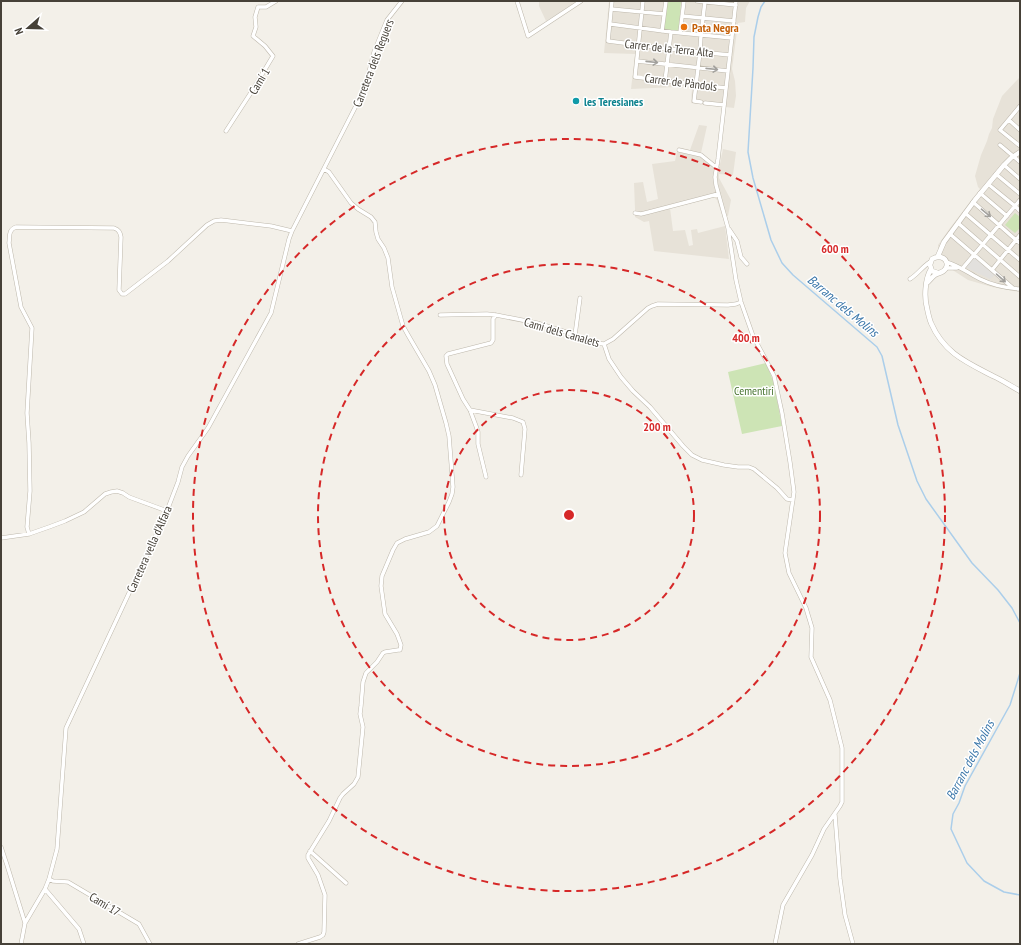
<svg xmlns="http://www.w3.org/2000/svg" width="1021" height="945" font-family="'PT Sans Narrow',sans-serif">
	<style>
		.residential { fill: #e7e2d8 }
		.green { fill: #cde4b5 }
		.parking { fill: #e2e0dd }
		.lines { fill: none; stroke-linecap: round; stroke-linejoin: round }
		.stream { stroke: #abceea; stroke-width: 1.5 }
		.minor-casing { stroke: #beb8ac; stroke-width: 4.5 }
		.tertiary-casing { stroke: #beb8ac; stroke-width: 5.5 }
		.minor { stroke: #fff; stroke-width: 3.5 }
		.tertiary { stroke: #fff; stroke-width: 4.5 }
		.oneway { stroke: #a2a09c }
		.ring { fill: none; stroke: #d62828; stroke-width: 2; stroke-dasharray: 7 5 }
		.food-dot { fill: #e8710a; stroke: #fff; stroke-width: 1.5 }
		.culture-dot { fill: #0f9aa8; stroke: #fff; stroke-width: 1.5 }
		.labels { text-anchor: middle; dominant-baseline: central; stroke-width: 3; stroke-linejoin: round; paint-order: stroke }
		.food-label { font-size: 12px; font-weight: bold; fill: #c56008; stroke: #fff; text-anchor: start }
		.street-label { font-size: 12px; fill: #464138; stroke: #fff }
		.culture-label { font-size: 12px; font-weight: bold; fill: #0d838f; stroke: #fff; text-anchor: start }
		.park-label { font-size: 12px; fill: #477330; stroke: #fff }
		.water-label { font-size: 13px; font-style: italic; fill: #3a76a9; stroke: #fff }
		.centre { fill: #d62828; stroke: #fff; stroke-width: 2 }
		.ring-label { font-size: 12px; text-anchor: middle; font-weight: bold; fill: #d62828; stroke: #fff; stroke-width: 3; stroke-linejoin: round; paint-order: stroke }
	</style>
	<rect width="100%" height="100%" fill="#f3f0e9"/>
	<path class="residential" d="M 539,1 L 580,1 L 546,21 L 539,6 Z
		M 609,1 L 750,1 L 746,8 L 745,22 L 738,23 L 732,69 L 735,81 L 736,96 L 734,108 L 691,103 L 692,88 L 676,87 L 631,89 L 635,54 L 604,53 Z
		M 1020,77 L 1020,292 L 992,287 L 968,280 L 951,269 L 938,249 L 938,245 L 950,228 L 980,189 L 978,187 L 975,176 L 981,155 L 987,141 L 989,134 L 992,128 L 993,119 L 1002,96 Z
		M 699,125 L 707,126 L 701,153 L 715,164 L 720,164 L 723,149 L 736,152 L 733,175 L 719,174 L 719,178 L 731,200 L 728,216 L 723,218 L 717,200 L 714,197 L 688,204 L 670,208 L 673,231 L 685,230 L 689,246 L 693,245 L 691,230 L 697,229 L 698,233 L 725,226 L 729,259 L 654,251 L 649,221 L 644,222 L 635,217 L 635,209 L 634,183 L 643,182 L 647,202 L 658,199 L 652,164 L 675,161 L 678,147 L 690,150 Z"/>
	<path class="green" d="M 667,1 L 681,1 L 679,30 L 677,31 L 665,30 L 664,28 Z
		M 1015,213 L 1020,217 L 1020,228 L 1015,233 L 1005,225 Z
		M 766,363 L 774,383 L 782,426 L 742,434 L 728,372 Z"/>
	<path class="parking" d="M 974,256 L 995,275 L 990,279 L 965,267 Z"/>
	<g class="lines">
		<path class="stream" d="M 765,1 L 761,7 L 758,17 L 754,37 L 753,68 L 748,152 L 753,178 L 771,240 L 782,263 L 793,275 L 877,347 L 882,356 L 898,425 L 917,481 L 926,499 L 972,563 L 998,590 L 1012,608 L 1020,623
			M 1020,673 L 1010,705 L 965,786 L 959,803 L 953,814 L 951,829 L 967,863 L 984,881 L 1004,892 L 1020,895"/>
		<g class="minor-casing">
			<path id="minor" d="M 517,1 L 528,36 L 581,1
				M 612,1 L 608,41 L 669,49 L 730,55
				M 643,1 L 635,77 L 726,88
				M 697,1 L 736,5
				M 736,1 L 718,159 L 715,177 L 716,185 L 728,228 L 736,280 L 741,302 L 753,336 L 767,362 L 774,376 L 782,413 L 790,462 L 794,492 L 785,553 L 789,573 L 806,608 L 812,628 L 811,657 L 830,700 L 842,748 L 842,802 L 840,806 L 824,829 L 812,855 L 783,905 L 775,944
				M 611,9 L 664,14
				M 682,16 L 734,21
				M 610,24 L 671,32 L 732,38
				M 662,31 L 666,1
				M 680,33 L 684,1
				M 637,61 L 728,71
				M 665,81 L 671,32
				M 701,102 L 694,101 L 700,52 L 701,35 L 705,1
				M 705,103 L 724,105
				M 1020,106 L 1000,130 L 1020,146
				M 1009,120 L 1020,130
				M 226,131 L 252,91 L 273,56 L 265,46 L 253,36 L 256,27 L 255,17 L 258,7 L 266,7 L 276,1
				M 1000,145 L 1020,162
				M 679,150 L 701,155 L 717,168
				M 1004,165 L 1020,179
				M 996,174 L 1020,194
				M 988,184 L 1015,206 L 1020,200
				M 980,193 L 1007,216
				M 973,202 L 1016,240 L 1020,235
				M 635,213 L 641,214 L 649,212 L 718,194
				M 965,213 L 1020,260
				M 958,223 L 1020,277
				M 729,229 L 737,241 L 741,257 L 747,264
				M 950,234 L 1013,288
				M 946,262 C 958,265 970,274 980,279 C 992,285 1006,288 1020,289
				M 946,268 L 957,268
				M 962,269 L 1015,206 L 1020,211
				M 992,270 L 1016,240 L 1020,243
				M 910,279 C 918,274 922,267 930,262
				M 440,315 L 487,314 L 496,315 L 537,323 L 566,332 L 595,343 L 604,344 L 613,339 L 648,308 L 652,306 L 658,304 L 728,305 L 736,304 L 741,302
				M 575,335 L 580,298
				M 604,344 L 609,359 L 621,377 L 633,391 L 650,407 L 683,446 L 692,455 L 702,460 L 724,465 L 738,467 L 749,467 L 754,469 L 777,488 L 787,499 L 793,500
				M 470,410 L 513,418 L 523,422 L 525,429 L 521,475
				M 486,477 L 478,444 L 478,432 L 476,426 L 470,410 L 463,399 L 447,364 L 446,356 L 448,354 L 491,343 L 493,340 L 493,319 L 496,315
				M 29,534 L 27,527 L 30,491 L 29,443 L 27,413 L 32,328 L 21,307 L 9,243 C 10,236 8,230 16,227 L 114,228 C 119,230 120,232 121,237 L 119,290 L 122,294 L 125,294 L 168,261 L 207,225 L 214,221 L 221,220 L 271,226 L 292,231
				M 1,538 L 29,534 L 49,527 L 65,521 L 84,512 L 105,494 L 111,492 L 117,491 L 123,493 L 129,497 L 167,511
				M 835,815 L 840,879 L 845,915 L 853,944
				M 1,847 L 7,865 L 25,923
				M 310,851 L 346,883
				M 49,879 L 53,881 L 68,882 L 139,924 L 150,944
				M 45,889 L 79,929 L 84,944
				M 21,944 L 25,923 L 45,889 L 49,879 L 57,849 L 66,728 L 165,516 L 178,482 L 182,467 L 188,456 L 208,428 L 271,313 L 289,239 L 292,231 L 361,96 L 366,84 L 374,52 L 387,20 L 402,1
				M 298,944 L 320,937 L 323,935 L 324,932 L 325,895 L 318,875 L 308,858 L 308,855 L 329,821 L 340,798 L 343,794 L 354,784 L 358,777 L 363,727 L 360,714 L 361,706 L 363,682 L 366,673 L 377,662 L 383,653 L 385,652 L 398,650 L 400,650 L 401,645 L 397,634 L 385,614 L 381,586 L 382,576 L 393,550 L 397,543 L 405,539 L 429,532 L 437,526 L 449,502 L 452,494 L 453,487 L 449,436 L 446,423 L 435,385 L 429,371 L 408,335 L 403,326 L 392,287 L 388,258 L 384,248 L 378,239 L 376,232 L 375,222 L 371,217 L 358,209 L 351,203 L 329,172 L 324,169"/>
		</g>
		<g class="tertiary-casing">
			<path id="tertiary" d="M 938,256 L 944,242 L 975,200 L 1004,165 L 1011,158 L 1020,152
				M 931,269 C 925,279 924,297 927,308 C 928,313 929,318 931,323 C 944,353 966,362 993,376 C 1002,380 1011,386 1020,391
				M 928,282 C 930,280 932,277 935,275 C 938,272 943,274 946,268 C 950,259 940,254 932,259 L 930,265 L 932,271 L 938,273"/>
		</g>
		<use href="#minor" class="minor"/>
		<use href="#tertiary" class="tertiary"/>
	</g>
	<defs><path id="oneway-shaft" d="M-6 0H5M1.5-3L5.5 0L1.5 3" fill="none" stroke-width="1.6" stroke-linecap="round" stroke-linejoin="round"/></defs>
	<g class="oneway">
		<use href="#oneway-shaft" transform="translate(652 62) rotate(6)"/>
		<use href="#oneway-shaft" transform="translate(712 69) rotate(6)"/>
		<use href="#oneway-shaft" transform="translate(986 213) rotate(40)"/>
		<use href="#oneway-shaft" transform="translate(1001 278) rotate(41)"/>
	</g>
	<g class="ring">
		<circle cx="569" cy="515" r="125"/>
		<circle cx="569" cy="515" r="251"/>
		<circle cx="569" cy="515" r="376"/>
	</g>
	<circle class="food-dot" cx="684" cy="27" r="4"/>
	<circle class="culture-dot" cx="576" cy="101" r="4"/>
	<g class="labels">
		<g class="food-label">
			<text x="692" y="27">Pata Negra</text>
		</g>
		<g class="street-label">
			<text transform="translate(669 48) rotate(6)">Carrer de la Terra Alta</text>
			<text transform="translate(373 63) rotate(-69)">Carretera dels Reguers</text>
			<text transform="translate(259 81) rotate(-59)">Camí 1</text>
			<text transform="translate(681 82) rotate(7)">Carrer de Pàndols</text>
			<text transform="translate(562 332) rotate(16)">Camí dels Canalets</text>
			<text transform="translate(149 549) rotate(-66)">Carretera vella d'Alfara</text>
			<text transform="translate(105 904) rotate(31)">Camí 17</text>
		</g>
		<g class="culture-label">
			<text x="584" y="101">les Teresianes</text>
		</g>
		<g class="park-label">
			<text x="754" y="390">Cementiri</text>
		</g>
		<g class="water-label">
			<text transform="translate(843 306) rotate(40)">Barranc dels Molins</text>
			<text transform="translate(970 760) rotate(-62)">Barranc dels Molins</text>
		</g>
	</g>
	<circle cx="569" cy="515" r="6" class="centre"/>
	<g class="ring-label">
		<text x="835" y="253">600 m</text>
		<text x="746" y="342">400 m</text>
		<text x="657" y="431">200 m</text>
	</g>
	<rect width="1021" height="945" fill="none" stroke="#464138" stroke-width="4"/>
	<g transform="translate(28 28) rotate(250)" stroke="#ffffff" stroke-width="3" paint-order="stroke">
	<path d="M0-3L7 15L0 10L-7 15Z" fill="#464138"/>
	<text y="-6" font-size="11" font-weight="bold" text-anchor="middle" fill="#464138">N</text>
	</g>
</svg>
